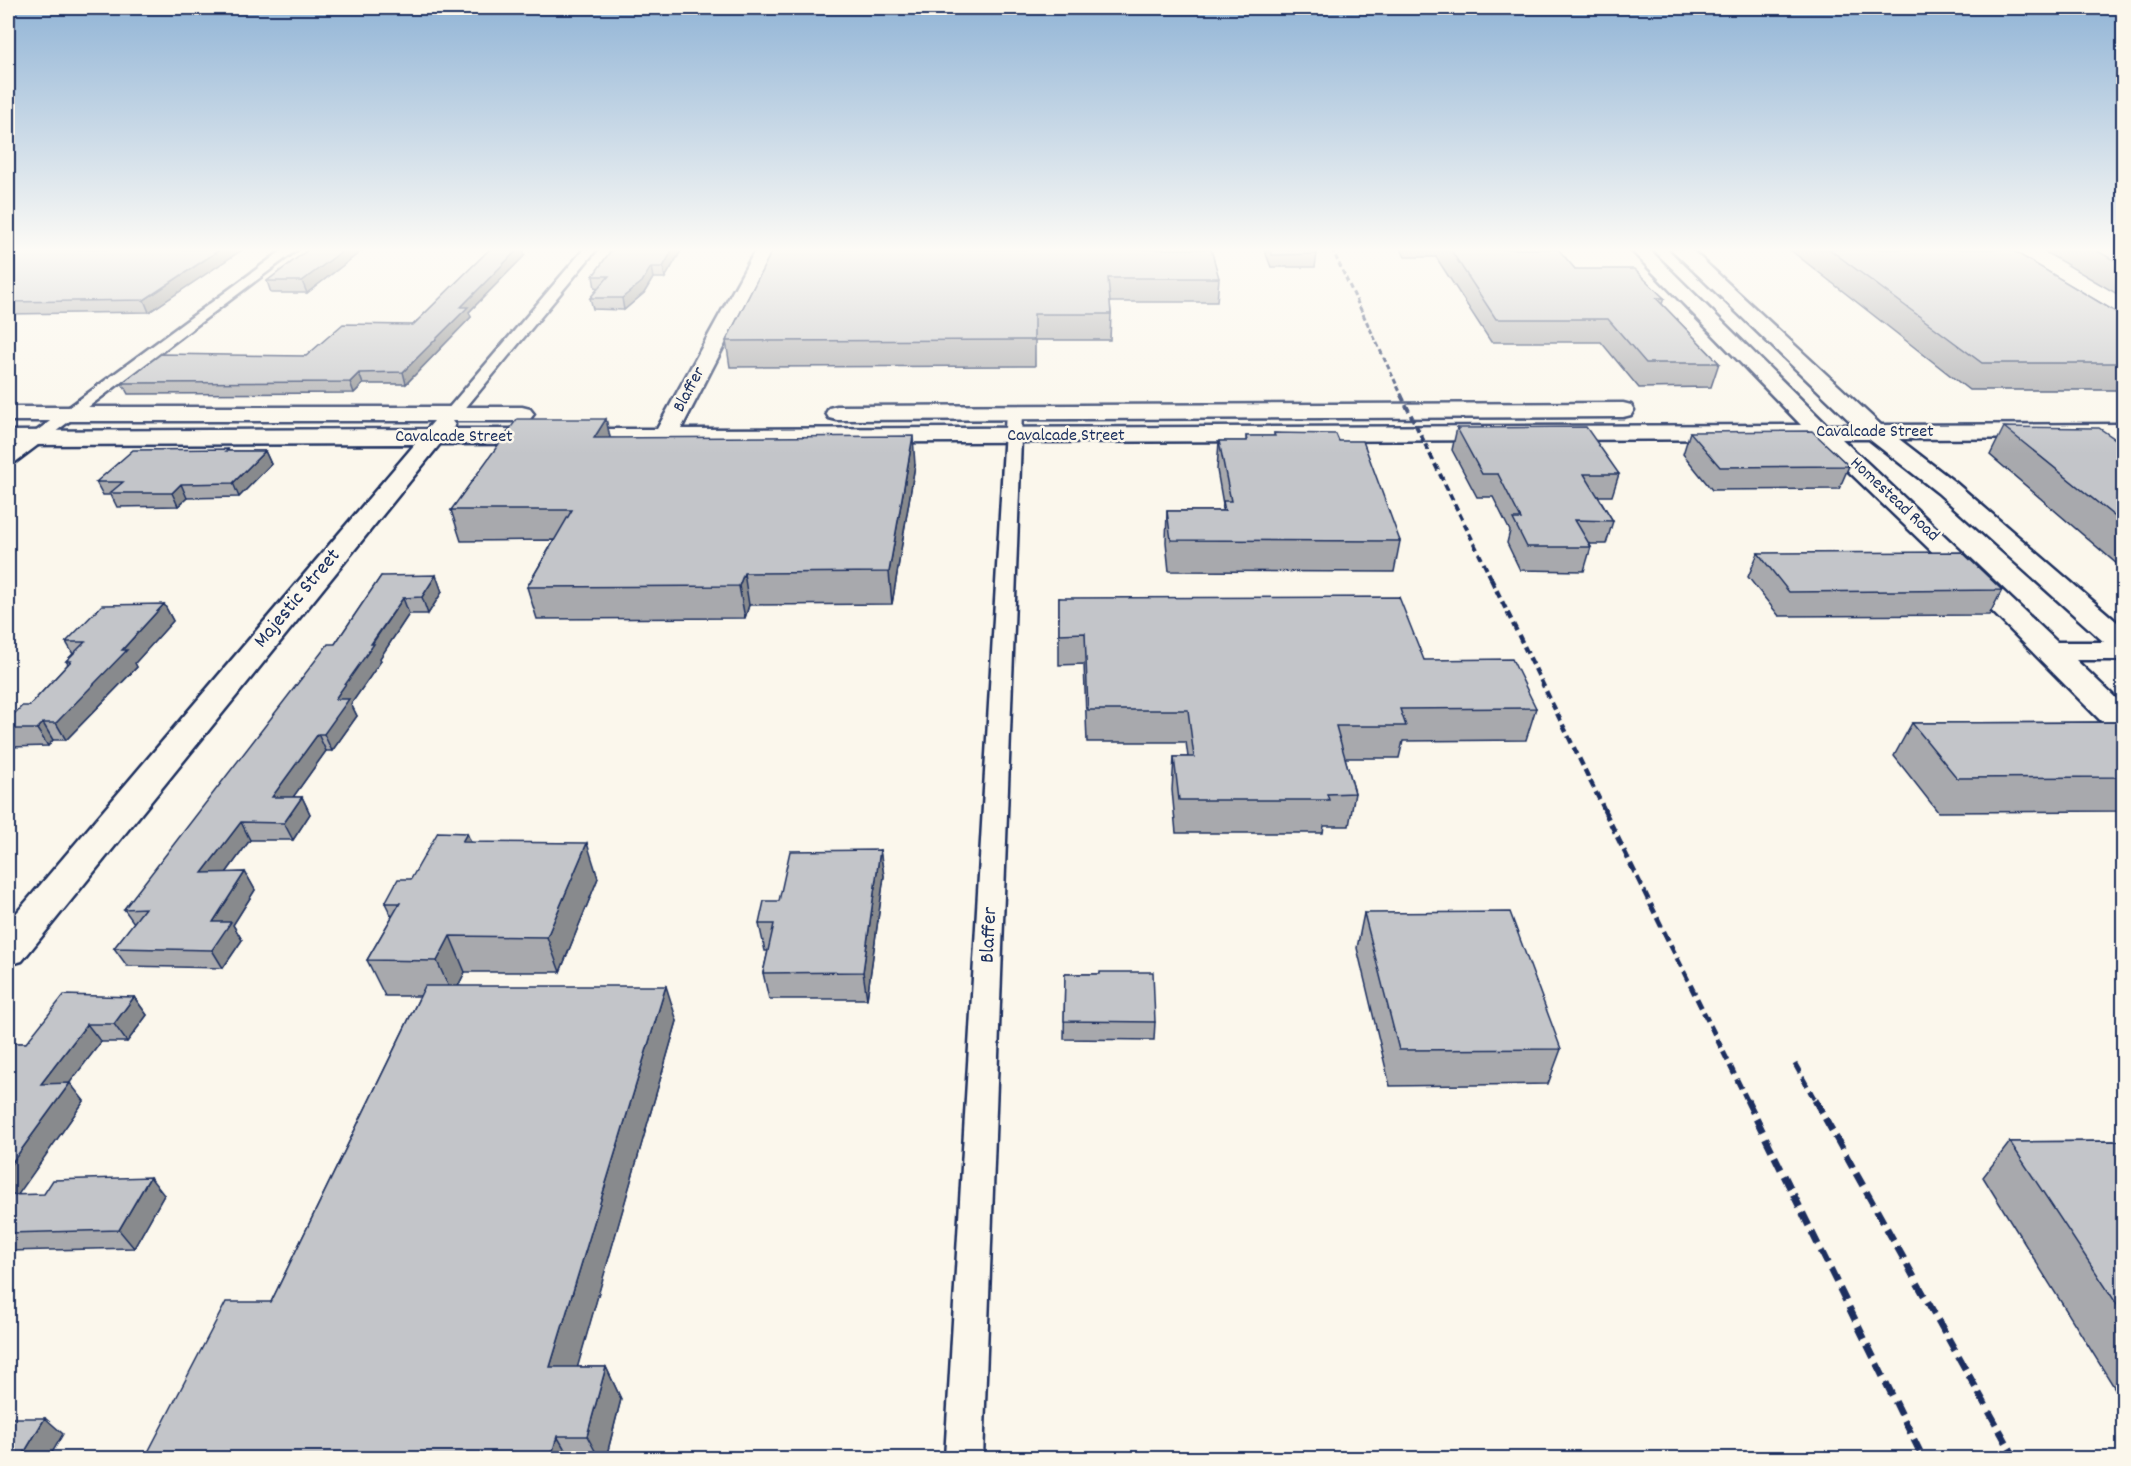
<svg xmlns="http://www.w3.org/2000/svg" width="2131" height="1466" font-family="Dekko,sans-serif">
	<style>
		.lines { fill: none; stroke-linecap: round; stroke-linejoin: round }
		.street-casing { stroke: #1b2f5e; stroke-width: 5 }
		.secondary-casing { stroke: #1b2f5e; stroke-width: 5 }
		.street { fill: #fbf7ec; fill-rule: evenodd }
		.secondary { fill: #fbf7ec; fill-rule: evenodd }
		.rail-far4 { stroke: #1b2f5e; stroke-width: 3; stroke-dasharray: 5 3; stroke-linecap: butt }
		.rail-far3 { stroke: #1b2f5e; stroke-width: 4; stroke-dasharray: 7 4; stroke-linecap: butt }
		.rail-far2 { stroke: #1b2f5e; stroke-width: 4.5; stroke-dasharray: 8 4.5; stroke-linecap: butt }
		.rail-far1 { stroke: #1b2f5e; stroke-width: 5; stroke-dasharray: 10 5; stroke-linecap: butt }
		.rail { stroke: #1b2f5e; stroke-width: 7; stroke-dasharray: 14 7; stroke-linecap: butt }
		.wall { fill: #a8a9ad; stroke: #1b2f5e; stroke-width: 1.5 }
		.shaded-wall { fill: #888a8d; stroke: #1b2f5e; stroke-width: 1.5 }
		.building { fill: #c3c5c9; stroke: #1b2f5e; stroke-width: 1.5 }
		.labels { text-anchor: middle; dominant-baseline: central; stroke-width: 5; stroke-linejoin: round; paint-order: stroke }
		.far-street-label { font-size: 18px; fill: #1b2f5e; stroke: #fbf7ec }
		.street-label { font-size: 21px; fill: #1b2f5e; stroke: #fbf7ec }
	</style>
	<rect width="100%" height="100%" fill="#fbf7ec"/>
	<filter id="ink" filterUnits="userSpaceOnUse"><feTurbulence type="fractalNoise" baseFrequency=".0167" numOctaves="2"/><feDisplacementMap in="SourceGraphic" scale="12" xChannelSelector="R" yChannelSelector="G"/><feConvolveMatrix kernelMatrix="1 2 1 2 8 2 1 2 1" color-interpolation-filters="sRGB"/></filter>
	<g filter="url(#ink)">
		<g class="lines">
			<g class="street-casing">
				<path id="street" d="M 284,249 L 298,249 L 14,463 L 8,464 L 8,452 Z
					M 584,249 L 597,249 L 458,417 L 446,417 L 444,414 L 446,411 Z
					M 1014,407 L 1022,412 L 983,1458 L 945,1458 L 1006,412 Z"/>
			</g>
			<g class="secondary-casing">
				<path id="secondary" d="M 756,249 L 774,249 L 681,429 L 1801,425 L 1630,249 L 1649,249 L 1827,425 L 1854,425 L 1671,249 L 1691,249 L 1881,425 L 2124,424 L 2124,438 L 1899,439 L 1956,483 L 2124,628 L 2124,660 L 2076,660 L 2124,706 L 2124,735 L 2112,732 L 1948,567 L 1815,439 L 440,444 L 22,961 L 8,965 L 8,923 L 415,444 L 8,445 L 8,431 L 427,429 L 434,421 L 8,421 L 8,407 L 522,407 L 530,409 L 534,414 L 530,419 L 522,421 L 452,421 L 455,425 L 452,429 L 657,429 ZM 1842,439 L 1869,439 L 1938,493 L 2104,642 L 2057,642 Z
					M 1623,403 L 1631,405 L 1634,410 L 1631,415 L 1623,417 L 837,420 L 829,418 L 826,413 L 829,408 L 837,406 Z"/>
			</g>
			<use href="#street" class="street"/>
			<use href="#secondary" class="secondary"/>
			<path class="rail-far4" d="M 1332,249 L 1402,396"/>
			<path class="rail-far3" d="M 1401,395 L 1492,580"/>
			<path class="rail-far2" d="M 1491,579 L 1605,811"/>
			<path class="rail-far1" d="M 1604,810 L 1748,1102
				M 1795,1064 L 1816,1102"/>
			<path class="rail" d="M 1747,1100 L 1923,1458
				M 1815,1100 L 2015,1458"/>
		</g>
		<path class="wall" d="M 8,249 L 243,249 L 149,312 L 8,314 Z
			M 309,249 L 364,249 L 307,293 L 271,293 L 267,281 Z
			M 490,249 L 523,249 L 525,255 L 469,312 L 471,317 L 406,384 L 363,384 L 354,393 L 128,394 L 122,383 L 306,356 L 413,325 Z
			M 612,249 L 682,249 L 665,278 L 653,278 L 644,293 L 624,310 L 593,309 L 590,298 L 599,287 L 595,288 L 593,276 Z
			M 773,249 L 1219,278 L 1217,302 L 1110,302 L 1111,314 L 1110,340 L 1035,340 L 1035,366 L 730,367 L 726,341 Z
			M 1264,249 L 1314,249 L 1317,254 L 1315,267 L 1271,267 Z
			M 1401,249 L 1558,249 L 1575,269 L 1664,298 L 1662,304 L 1719,363 L 1711,387 L 1639,388 L 1601,342 L 1491,342 L 1436,257 L 1405,257 Z
			M 1789,249 L 2010,249 L 2124,317 L 2124,390 L 1969,390 Z
			M 2040,249 L 2124,249 L 2124,298 Z
			M 606,419 L 610,438 L 915,465 L 892,604 L 749,605 L 745,618 L 537,619 L 527,587 L 554,540 L 461,541 L 451,510 Z
			M 2004,427 L 2124,445 L 2124,570 L 1990,455 Z
			M 1457,428 L 1619,474 L 1612,496 L 1598,496 L 1613,521 L 1606,544 L 1589,544 L 1591,547 L 1584,571 L 1520,570 L 1507,543 L 1510,531 L 1493,497 L 1477,497 L 1452,450 Z
			M 1690,432 L 1849,466 L 1839,489 L 1712,490 L 1683,454 Z
			M 1274,433 L 1339,441 L 1400,541 L 1394,572 L 1169,571 L 1166,542 L 1167,511 L 1222,511 L 1223,504 L 1217,470 L 1219,441 L 1246,441 L 1246,436 L 1274,436 Z
			M 228,449 L 229,451 L 265,451 L 271,464 L 239,497 L 187,498 L 178,506 L 117,507 L 111,495 L 103,495 L 96,482 Z
			M 1758,553 L 2002,590 L 1989,615 L 1779,616 L 1748,577 Z
			M 381,576 L 442,592 L 428,614 L 409,614 L 380,658 L 381,661 L 351,704 L 357,716 L 332,751 L 326,751 L 293,797 L 302,797 L 310,814 L 293,840 L 250,840 L 226,873 L 245,872 L 255,890 L 233,925 L 242,940 L 223,968 L 127,966 L 114,948 L 134,923 L 124,909 L 335,644 Z
			M 1059,598 L 1424,660 L 1536,708 L 1526,740 L 1403,741 L 1399,758 L 1345,758 L 1355,793 L 1349,826 L 1324,826 L 1323,833 L 1176,833 L 1172,790 L 1174,757 L 1188,757 L 1186,742 L 1087,742 L 1084,664 L 1059,665 Z
			M 164,604 L 173,621 L 135,663 L 137,667 L 66,740 L 53,740 L 48,746 L 10,747 L 8,743 L 8,720 L 29,706 L 68,664 L 66,661 L 73,654 L 66,642 Z
			M 2124,722 L 2124,811 L 1938,812 L 1894,756 L 1912,723 Z
			M 471,842 L 598,878 L 560,972 L 465,972 L 458,986 L 677,1021 L 577,1367 L 606,1367 L 621,1399 L 606,1458 L 145,1458 L 271,1302 L 420,996 L 385,996 L 367,960 L 392,917 L 385,903 L 411,879 Z
			M 880,850 L 884,876 L 867,999 L 769,999 L 763,973 L 768,951 L 765,951 L 759,924 L 779,901 Z
			M 1364,913 L 1561,1049 L 1548,1084 L 1390,1086 L 1357,948 Z
			M 1065,974 L 1100,974 L 1155,1022 L 1154,1040 L 1064,1039 Z
			M 134,997 L 147,1015 L 127,1042 L 101,1042 L 69,1083 L 84,1101 L 17,1195 L 164,1195 L 134,1248 L 8,1251 L 8,1043 L 26,1043 Z
			M 2124,1141 L 2124,1403 L 1983,1177 L 2010,1142 Z"/>
		<path class="shaded-wall" d="M 221,249 L 243,249 L 149,312 L 144,300 Z
			M 345,249 L 364,249 L 307,293 L 302,281 Z
			M 518,249 L 523,249 L 525,255 L 469,312 L 471,317 L 406,384 L 403,372 L 461,307 Z
			M 673,249 L 682,249 L 665,278 L 663,267 Z
			M 651,267 L 653,278 L 644,293 L 624,310 L 622,298 Z
			M 359,373 L 363,384 L 354,393 L 350,382 Z
			M 606,419 L 612,447 L 594,438 Z
			M 913,436 L 915,465 L 892,604 L 889,572 Z
			M 265,451 L 271,464 L 239,497 L 233,483 Z
			M 181,484 L 187,498 L 178,506 L 172,493 Z
			M 744,573 L 749,605 L 745,618 L 739,586 Z
			M 436,575 L 442,592 L 428,614 L 422,597 Z
			M 403,598 L 409,614 L 380,658 L 381,661 L 351,704 L 357,716 L 332,751 L 324,734 L 335,699 Z
			M 164,604 L 173,621 L 135,663 L 137,667 L 66,740 L 56,723 Z
			M 43,723 L 53,740 L 48,746 L 37,729 Z
			M 318,734 L 326,751 L 281,814 L 272,797 Z
			M 302,797 L 310,814 L 293,840 L 284,823 Z
			M 241,822 L 250,840 L 213,891 L 202,873 Z
			M 467,833 L 481,868 L 462,842 Z
			M 587,843 L 598,878 L 560,972 L 547,937 Z
			M 880,850 L 884,876 L 867,999 L 863,972 Z
			M 245,872 L 255,890 L 233,925 L 242,940 L 223,968 L 212,950 L 213,922 Z
			M 450,936 L 465,972 L 453,996 L 437,961 Z
			M 666,986 L 677,1021 L 568,1400 L 550,1367 Z
			M 134,997 L 147,1015 L 127,1042 L 114,1024 Z
			M 87,1024 L 101,1042 L 55,1102 L 41,1084 Z
			M 70,1083 L 84,1101 L 8,1209 L 8,1168 Z
			M 150,1177 L 164,1195 L 134,1248 L 119,1230 Z
			M 606,1367 L 621,1399 L 606,1458 L 599,1458 L 587,1436 Z
			M 45,1418 L 63,1434 L 49,1458 L 21,1458 Z
			M 557,1436 L 570,1458 L 551,1458 Z"/>
		<path class="building" d="M 8,249 L 221,249 L 144,300 L 8,302 Z
			M 309,249 L 345,249 L 302,281 L 267,281 Z
			M 490,249 L 518,249 L 461,307 L 468,307 L 403,372 L 359,373 L 350,382 L 122,383 L 161,354 L 306,356 L 343,324 L 413,325 Z
			M 612,249 L 673,249 L 663,267 L 651,267 L 642,282 L 622,298 L 590,298 L 609,276 L 593,276 Z
			M 773,249 L 1211,249 L 1219,278 L 1108,278 L 1111,314 L 1034,314 L 1034,340 L 726,341 Z
			M 1270,249 L 1314,249 L 1317,254 L 1272,255 Z
			M 1450,249 L 1558,249 L 1575,269 L 1634,269 L 1664,298 L 1656,298 L 1719,363 L 1646,363 L 1608,319 L 1496,319 Z
			M 1829,249 L 2010,249 L 2124,317 L 2124,363 L 1982,363 Z
			M 2094,249 L 2124,249 L 2124,266 Z
			M 517,419 L 606,419 L 594,438 L 913,436 L 889,572 L 744,573 L 739,586 L 527,587 L 572,510 L 451,510 Z
			M 1586,427 L 1619,474 L 1584,474 L 1613,521 L 1575,520 L 1591,547 L 1527,547 L 1513,519 L 1521,519 L 1498,474 L 1482,474 L 1457,428 Z
			M 2004,427 L 2099,428 L 2124,445 L 2124,524 Z
			M 1812,431 L 1849,466 L 1720,467 L 1690,432 Z
			M 1274,433 L 1336,434 L 1339,441 L 1363,441 L 1400,541 L 1171,540 L 1167,511 L 1225,511 L 1223,501 L 1231,501 L 1219,441 L 1247,441 L 1246,436 L 1275,436 Z
			M 228,449 L 226,451 L 265,451 L 233,483 L 181,484 L 172,493 L 110,493 L 123,482 L 96,482 L 133,450 Z
			M 1962,552 L 2002,590 L 1789,592 L 1758,553 Z
			M 436,575 L 422,597 L 403,598 L 371,644 L 374,644 L 335,699 L 349,699 L 324,734 L 318,734 L 272,797 L 302,797 L 284,823 L 241,822 L 202,873 L 245,872 L 213,922 L 231,922 L 212,950 L 114,948 L 145,908 L 124,909 L 328,644 L 335,644 L 381,576 Z
			M 1399,597 L 1424,660 L 1512,659 L 1536,708 L 1400,709 L 1406,726 L 1336,726 L 1355,793 L 1327,794 L 1329,800 L 1179,800 L 1174,757 L 1194,757 L 1188,710 L 1088,710 L 1085,633 L 1059,634 L 1059,598 Z
			M 164,604 L 122,650 L 127,650 L 56,723 L 43,723 L 37,729 L 8,729 L 8,720 L 22,706 L 29,706 L 71,661 L 66,661 L 85,642 L 66,642 L 102,605 Z
			M 2124,722 L 2124,777 L 1957,778 L 1912,723 Z
			M 438,832 L 467,833 L 462,842 L 587,843 L 547,937 L 450,936 L 437,961 L 367,960 L 400,903 L 385,903 L 398,879 L 411,879 Z
			M 880,850 L 863,972 L 763,973 L 774,924 L 759,924 L 764,901 L 779,901 L 790,851 Z
			M 1510,912 L 1561,1049 L 1399,1050 L 1364,913 Z
			M 1100,972 L 1153,972 L 1155,1022 L 1064,1021 L 1065,974 L 1100,974 Z
			M 425,986 L 666,986 L 550,1367 L 606,1367 L 587,1436 L 557,1436 L 551,1458 L 145,1458 L 226,1302 L 271,1302 Z
			M 64,995 L 134,997 L 114,1024 L 87,1024 L 41,1084 L 70,1083 L 8,1168 L 8,1043 L 26,1043 Z
			M 2124,1141 L 2124,1315 L 2010,1142 Z
			M 150,1177 L 119,1230 L 8,1233 L 8,1195 L 44,1194 L 53,1180 Z
			M 8,1418 L 45,1418 L 21,1458 L 8,1458 Z"/>
	</g>
	<linearGradient id="sky" x2="0" y2="1"><stop stop-color="#91b4d6"/><stop offset="0.55" stop-color="#fdfbf6"/><stop offset="1" stop-color="#fdfbf6" stop-opacity="0"/></linearGradient>
	<rect width="2131" height="454" fill="url(#sky)"/>
	<g class="labels">
		<g class="far-street-label">
			<text transform="translate(690 390) rotate(-62)">Blaffer</text>
			<text x="1875" y="432">Cavalcade Street</text>
			<text x="1066" y="436">Cavalcade Street</text>
			<text x="454" y="437">Cavalcade Street</text>
			<text transform="translate(1894 500) rotate(43)">Homestead Road</text>
		</g>
		<g class="street-label">
			<text transform="translate(298 599) rotate(-50)">Majestic Street</text>
			<text transform="translate(990 935) rotate(-87)">Blaffer</text>
		</g>
	</g>
	<rect width="2131" height="1466" fill="none" stroke="#fbf7ec" stroke-width="30"/>
	<rect x="15" y="15" width="2101" height="1436" fill="none" stroke="#1b2f5e" stroke-width="2" filter="url(#ink)"/>
</svg>
